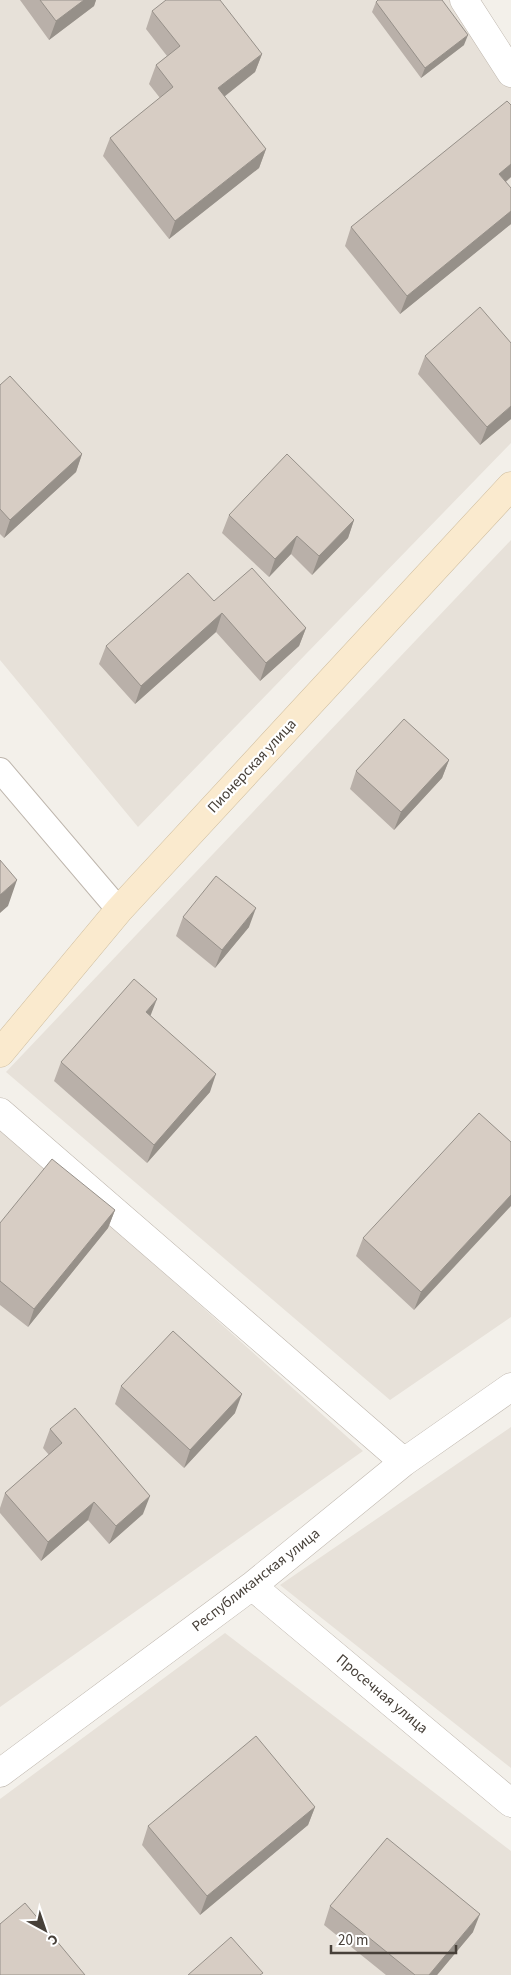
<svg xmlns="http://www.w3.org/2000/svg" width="511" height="1975" font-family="'Source Sans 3',sans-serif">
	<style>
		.residential { fill: #e7e1d9 }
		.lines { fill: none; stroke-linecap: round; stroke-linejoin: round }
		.lane-casing { stroke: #beb6ad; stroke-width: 26 }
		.street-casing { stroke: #beb6ad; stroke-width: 29 }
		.secondary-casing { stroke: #cebd9e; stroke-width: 29 }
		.lane { stroke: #fff; stroke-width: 24 }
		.street { stroke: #fff; stroke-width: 28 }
		.secondary { stroke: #faeace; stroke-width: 28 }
		.wall { fill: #b9b0a9 }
		.shaded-wall { fill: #969089 }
		.building { fill: #d7cdc4; stroke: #969089 }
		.labels { text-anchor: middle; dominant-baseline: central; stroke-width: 4.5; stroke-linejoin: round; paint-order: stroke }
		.street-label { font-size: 15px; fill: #474039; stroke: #fff }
	</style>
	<rect width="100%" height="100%" fill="#f3f0ea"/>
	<path class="residential" d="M 0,0 L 449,0 L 511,88 L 511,443 L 138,827 L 0,660 Z
		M 511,540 L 511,1317 L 390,1400 L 6,1072 Z
		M 0,1126 L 363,1451 L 0,1707 Z
		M 511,1427 L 511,1768 L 280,1585 Z
		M 225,1633 L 511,1851 L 511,1975 L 0,1975 L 0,1799 Z"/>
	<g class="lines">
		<g class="lane-casing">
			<path id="lane" d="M 0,770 L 119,910"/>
		</g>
		<g class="street-casing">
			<path id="street" d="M 464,0 L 511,73
				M 0,1112 L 404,1462
				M 252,1586 L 511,1803
				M 0,1773 L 252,1586 L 404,1462 L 511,1387"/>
		</g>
		<g class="secondary-casing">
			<path id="secondary" d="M 0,1053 L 119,910 L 511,486"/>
		</g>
		<use href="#lane" class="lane"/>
		<use href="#street" class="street"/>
		<use href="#secondary" class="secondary"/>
	</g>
	<path class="wall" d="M 20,0 L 96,0 L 94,6 L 49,40 Z
		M 376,2 L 464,45 L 421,78 L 372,12 Z
		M 152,11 L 262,54 L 255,72 L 224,97 L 266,149 L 259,168 L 169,239 L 103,156 L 110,138 L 160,98 L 149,84 L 156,65 L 167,56 L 146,29 Z
		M 511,105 L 511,177 L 506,182 L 511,188 L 511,224 L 400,314 L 345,246 L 351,227 Z
		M 425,356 L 511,419 L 480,445 L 418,374 Z
		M 0,385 L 82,454 L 76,472 L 4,538 L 0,534 Z
		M 229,515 L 354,520 L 348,538 L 312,575 L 291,554 L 269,577 L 222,533 Z
		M 214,601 L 306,628 L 299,646 L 260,681 L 216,632 L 135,704 L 99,664 L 106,646 Z
		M 449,760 L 442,778 L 394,830 L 350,789 L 356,771 Z
		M 183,917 L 249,927 L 215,968 L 176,936 Z
		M 151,1016 L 210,1092 L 147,1163 L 54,1081 L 61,1062 Z
		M 511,1142 L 414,1310 L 356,1256 L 363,1238 Z
		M 115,1210 L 108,1228 L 28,1327 L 0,1305 L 0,1223 Z
		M 121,1386 L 235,1413 L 184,1468 L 115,1404 Z
		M 50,1429 L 143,1514 L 109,1544 L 88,1520 L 41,1561 L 0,1513 L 0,1508 L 5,1493 L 49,1455 L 43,1448 Z
		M 315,1807 L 308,1825 L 200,1915 L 142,1845 L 148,1826 Z
		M 330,1906 L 473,1932 L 437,1975 L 386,1975 L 324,1925 Z"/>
	<path class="shaded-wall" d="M 84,0 L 96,0 L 94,6 L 49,40 L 56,21 Z
		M 468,35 L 464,45 L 421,78 L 425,68 Z
		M 262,54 L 255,72 L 211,107 L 218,88 Z
		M 266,149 L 259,168 L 169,239 L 175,221 Z
		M 511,164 L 511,177 L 493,192 L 499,174 Z
		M 511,211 L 511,224 L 400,314 L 407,296 Z
		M 511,406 L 511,419 L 480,445 L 487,427 Z
		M 82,454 L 76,472 L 4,538 L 10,520 Z
		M 354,520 L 348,538 L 312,575 L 319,556 Z
		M 297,536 L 291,554 L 269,577 L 275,559 Z
		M 222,613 L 216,632 L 135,704 L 141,686 Z
		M 306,628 L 299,646 L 260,681 L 266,663 Z
		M 449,760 L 442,778 L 394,830 L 401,812 Z
		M 17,880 L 8,906 L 0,913 L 0,895 Z
		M 256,908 L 249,927 L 215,968 L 222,950 Z
		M 157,999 L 150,1017 L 146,1012 Z
		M 216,1074 L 210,1092 L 147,1163 L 154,1145 Z
		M 511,1195 L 511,1206 L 414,1310 L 421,1292 Z
		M 115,1210 L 108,1228 L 28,1327 L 34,1309 Z
		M 242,1394 L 235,1413 L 184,1468 L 190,1450 Z
		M 150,1496 L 143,1514 L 109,1544 L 116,1526 Z
		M 94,1502 L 88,1520 L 41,1561 L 48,1542 Z
		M 315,1807 L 308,1825 L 200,1915 L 207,1896 Z
		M 480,1914 L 473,1932 L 437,1975 L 429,1975 Z"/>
	<path class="building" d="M 40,0 L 84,0 L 56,21 Z
		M 166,0 L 220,0 L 262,54 L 218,88 L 266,149 L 175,221 L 110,138 L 173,87 L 156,65 L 180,46 L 152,11 Z
		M 378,0 L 442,0 L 468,35 L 425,68 L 376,2 Z
		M 507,101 L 511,105 L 511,164 L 499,174 L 511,188 L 511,211 L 407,296 L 351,227 Z
		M 480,307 L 511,343 L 511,406 L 487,427 L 425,356 Z
		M 10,376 L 82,454 L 10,520 L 0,509 L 0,385 Z
		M 287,454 L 354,520 L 319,556 L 297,536 L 275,559 L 229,515 Z
		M 252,568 L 306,628 L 266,663 L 222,613 L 141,686 L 106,646 L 188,573 L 214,601 Z
		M 404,719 L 449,760 L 401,812 L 356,771 Z
		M 0,860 L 17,880 L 0,895 Z
		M 216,876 L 256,908 L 222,950 L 183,917 Z
		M 134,979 L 157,999 L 146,1012 L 216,1074 L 154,1145 L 61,1062 Z
		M 479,1113 L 511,1142 L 511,1195 L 421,1292 L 363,1238 Z
		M 52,1159 L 115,1210 L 34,1309 L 0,1281 L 0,1223 Z
		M 173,1331 L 242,1394 L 190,1450 L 121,1386 Z
		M 75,1408 L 150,1496 L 116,1526 L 94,1502 L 48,1542 L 5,1493 L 62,1443 L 50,1429 Z
		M 256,1736 L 315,1807 L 207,1896 L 148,1826 Z
		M 387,1838 L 480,1914 L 429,1975 L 415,1975 L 330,1906 Z
		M 25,1903 L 85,1975 L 0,1975 L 0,1924 Z
		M 231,1937 L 263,1973 L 260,1975 L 188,1975 Z"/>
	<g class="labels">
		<g class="street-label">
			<text transform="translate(252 766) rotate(-47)">Пионерская улица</text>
			<text transform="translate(256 1580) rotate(-38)">Республиканская улица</text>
			<text transform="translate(382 1694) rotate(40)">Просечная улица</text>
		</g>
	</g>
	<g transform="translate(45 1930) rotate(140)" stroke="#ffffff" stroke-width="4" paint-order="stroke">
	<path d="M0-4L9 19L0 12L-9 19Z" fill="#474039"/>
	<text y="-8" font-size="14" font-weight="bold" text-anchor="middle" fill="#474039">С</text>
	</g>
	<path d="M331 1945v8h125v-8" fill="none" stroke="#474039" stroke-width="2.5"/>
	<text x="338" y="1945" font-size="15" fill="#474039" stroke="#ffffff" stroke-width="4" paint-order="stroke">20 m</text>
</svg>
